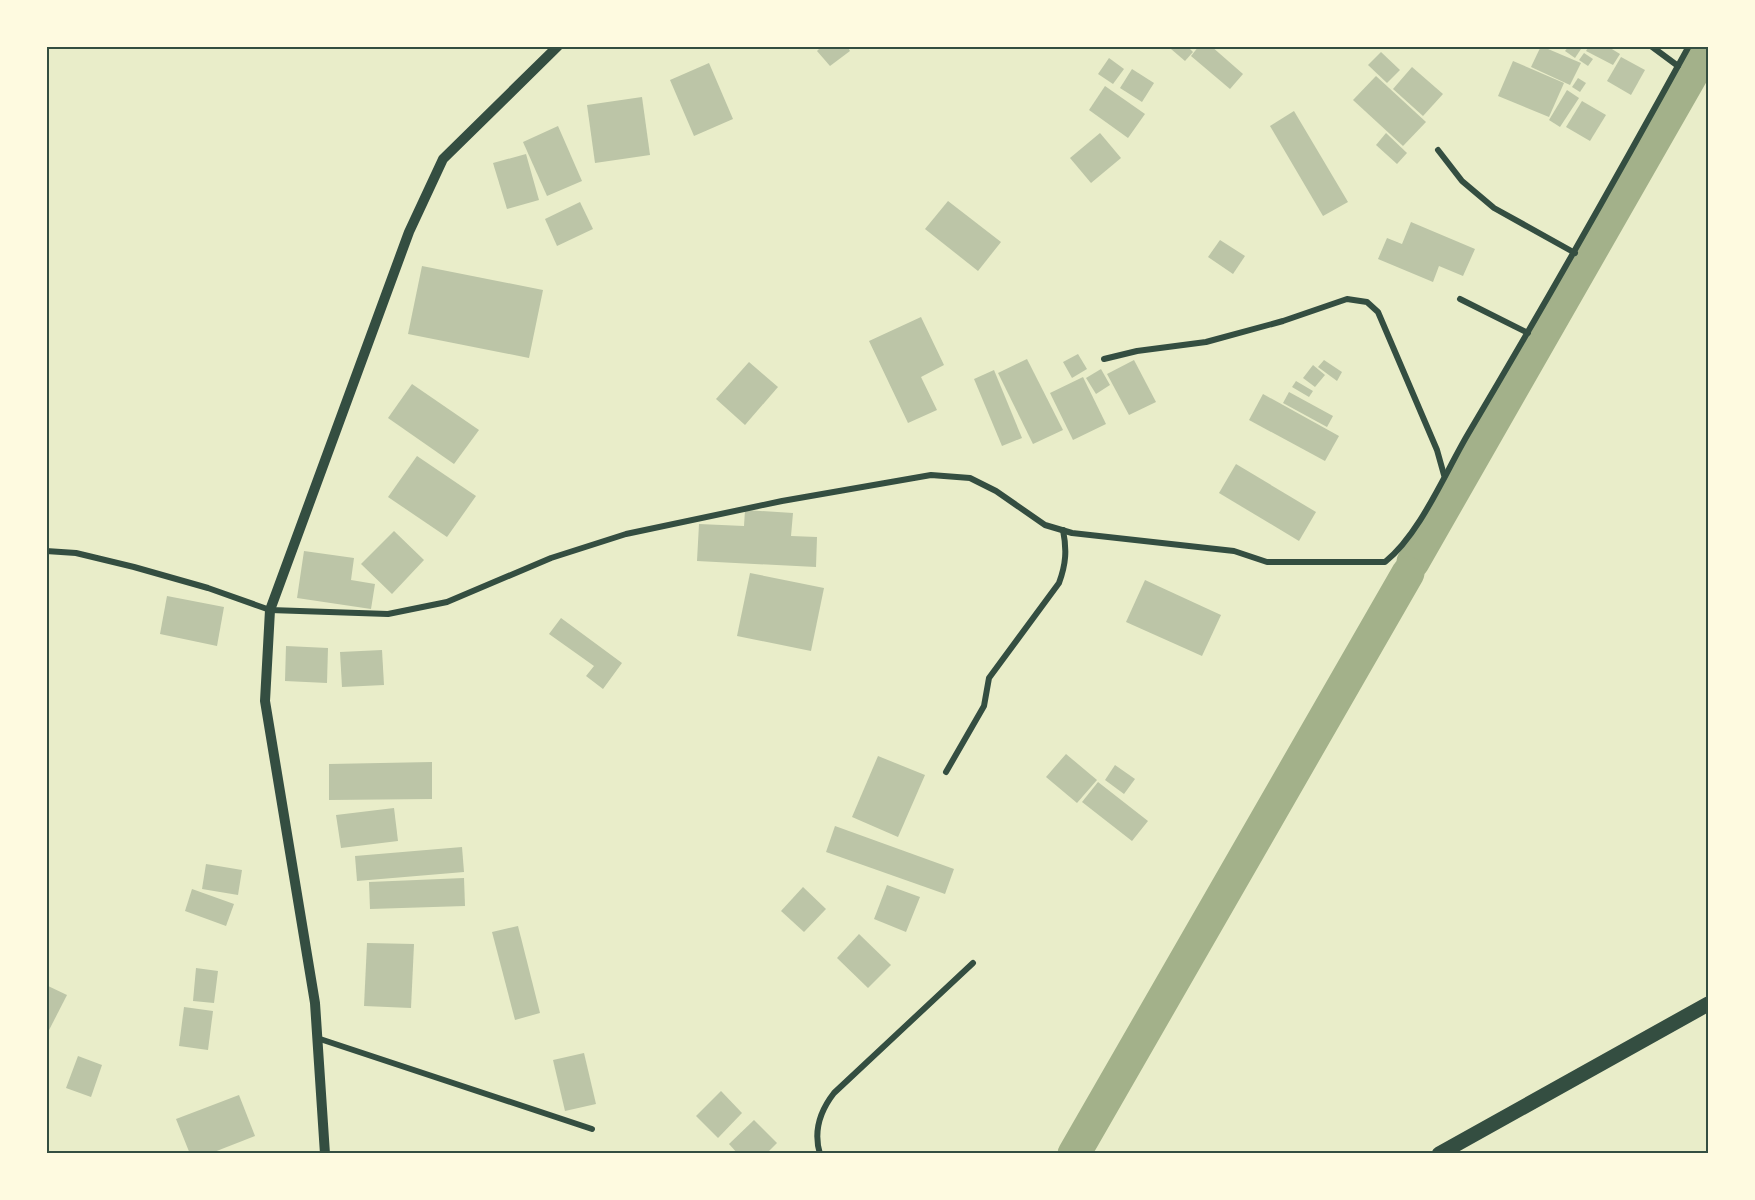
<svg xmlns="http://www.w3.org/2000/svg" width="1755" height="1200" viewBox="0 0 1755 1200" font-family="Quicksand,sans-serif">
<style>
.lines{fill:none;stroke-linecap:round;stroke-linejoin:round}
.canal{stroke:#a3b18a;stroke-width:33}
.building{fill:#bcc5a7}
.minor{stroke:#344e41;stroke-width:6}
.tertiary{stroke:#344e41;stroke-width:10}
.primary{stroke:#344e41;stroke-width:15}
.neatline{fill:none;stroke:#344e41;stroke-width:2}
</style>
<rect width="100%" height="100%" fill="#e9edc9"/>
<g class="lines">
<!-- canal -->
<g class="canal">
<polyline points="1413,562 1708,46"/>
<polyline points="1074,1154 1408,573"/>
</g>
</g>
<!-- building -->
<g class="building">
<polygon points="822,46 847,46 850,51 830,66 817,51"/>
<polygon points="1173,46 1187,46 1193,52 1185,61 1171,49"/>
<polygon points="1199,46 1211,46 1243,74 1230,89 1191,56"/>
<polygon points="1541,46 1581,63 1570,85 1531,67"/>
<polygon points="1569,46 1583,46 1575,58 1565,51"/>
<polygon points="1589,46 1607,46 1620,54 1613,65 1586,51"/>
<polygon points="1381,52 1400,70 1387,83 1368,65"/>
<polygon points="1584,53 1593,59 1588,66 1579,60"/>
<polygon points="1621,57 1645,70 1631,95 1607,81"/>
<polygon points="1109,58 1124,69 1113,84 1098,74"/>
<polygon points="1513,61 1564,83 1549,117 1498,96"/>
<polygon points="709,63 733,119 694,136 670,80"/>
<polygon points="1412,67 1443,94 1423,116 1393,89"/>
<polygon points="1132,69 1154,83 1142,102 1120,88"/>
<polygon points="1376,76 1426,122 1403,146 1353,100"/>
<polygon points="1578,78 1586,83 1580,92 1572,87"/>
<polygon points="1105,86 1145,114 1128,138 1089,110"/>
<polygon points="1567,90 1579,98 1560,127 1549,120"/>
<polygon points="642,97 650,155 595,163 587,105"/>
<polygon points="1582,101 1606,115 1590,141 1566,127"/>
<polygon points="1294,111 1348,202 1323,216 1270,126"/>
<polygon points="558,126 582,181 547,196 523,142"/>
<polygon points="1100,133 1121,158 1091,183 1070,158"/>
<polygon points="1386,133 1407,153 1397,164 1376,145"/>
<polygon points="526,154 539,200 507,209 493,163"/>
<polygon points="948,201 1001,242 978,271 925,229"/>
<polygon points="580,202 593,229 557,246 545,219"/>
<polygon points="1411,222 1475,249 1463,276 1439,266 1433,282 1378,259 1387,238 1402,244"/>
<polygon points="1220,240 1245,256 1233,274 1208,257"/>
<polygon points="422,266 543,290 529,358 408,334"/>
<polygon points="921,317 944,365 921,377 937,410 908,423 869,341"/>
<polygon points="1078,354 1087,369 1072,378 1063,362"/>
<polygon points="1027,359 1063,430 1033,444 998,373"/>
<polygon points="1134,360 1156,402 1129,415 1107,374"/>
<polygon points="1324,360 1342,372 1337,381 1318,367"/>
<polygon points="749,362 778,387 745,425 716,399"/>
<polygon points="1313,365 1325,375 1315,387 1303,378"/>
<polygon points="1101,369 1110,385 1096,394 1086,378"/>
<polygon points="994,370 1022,438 1002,446 974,379"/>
<polygon points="1083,377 1106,424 1073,440 1050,393"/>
<polygon points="1296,381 1313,391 1309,397 1292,387"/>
<polygon points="412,384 479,430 454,464 388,418"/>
<polygon points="1289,392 1333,416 1327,427 1283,403"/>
<polygon points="1263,394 1339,436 1325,461 1249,420"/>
<polygon points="417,456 476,496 447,537 388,497"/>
<polygon points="1236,464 1316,512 1299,541 1219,493"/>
<polygon points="745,510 793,513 791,536 817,537 816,567 697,561 699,524 744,526"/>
<polygon points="394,531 424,560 392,594 361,564"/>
<polygon points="304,551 354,558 351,580 375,584 371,609 297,598"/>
<polygon points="750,573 824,588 811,651 737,636"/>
<polygon points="1145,580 1221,615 1202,656 1126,622"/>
<polygon points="167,596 224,607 217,646 160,634"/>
<polygon points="561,618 622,663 603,689 586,676 594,666 549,634"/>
<polygon points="286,646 328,648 327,683 285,681"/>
<polygon points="382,650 384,685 342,687 340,652"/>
<polygon points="1066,754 1097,780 1077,803 1046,777"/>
<polygon points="878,756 925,775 898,837 852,817"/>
<polygon points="432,762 432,799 329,800 329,764"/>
<polygon points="1115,765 1135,779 1124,794 1105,780"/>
<polygon points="1098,782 1148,821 1132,841 1082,802"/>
<polygon points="394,808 398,841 341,848 336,815"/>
<polygon points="835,826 954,869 945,894 826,852"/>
<polygon points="462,847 464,872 357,881 355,856"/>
<polygon points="206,864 242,870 238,895 202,889"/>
<polygon points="464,878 465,906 370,909 369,882"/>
<polygon points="887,885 920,897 906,932 874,919"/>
<polygon points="803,887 826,909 804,932 781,911"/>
<polygon points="192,889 234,904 226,926 185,911"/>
<polygon points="518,926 540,1013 515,1020 492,932"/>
<polygon points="859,934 891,965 868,988 837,958"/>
<polygon points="367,943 414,944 411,1008 364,1006"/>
<polygon points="196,968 218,971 214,1003 193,1001"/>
<polygon points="46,985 67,995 46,1036"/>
<polygon points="184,1007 213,1011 208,1050 179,1046"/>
<polygon points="584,1053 596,1104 565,1111 553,1060"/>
<polygon points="78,1056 102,1065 91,1097 66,1088"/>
<polygon points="721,1091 742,1113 718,1138 696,1116"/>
<polygon points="239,1095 255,1136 209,1154 190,1154 176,1119"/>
<polygon points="754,1120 777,1143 766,1154 738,1154 729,1144"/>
</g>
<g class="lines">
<!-- minor -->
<g class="minor">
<polyline points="1651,46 1678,66"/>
<polyline points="1438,150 1462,181 1494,208 1575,253"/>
<polyline points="1460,299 1528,333"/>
<polyline points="1104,359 1137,351 1206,342 1283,321 1347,299 1367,302 1378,312 1437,450 1444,475"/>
<path d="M46 551 76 553 134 567 208 588 270 610 388 614 447 602 551 558 626 534 782 501 931 475 970 478 996 491 1045 525 1072 533 1234 551 1267 562H1385C1420 534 1445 473 1468 434 1544 306 1617 177 1689 46"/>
<path d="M946 772 984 706 989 678 1059 583C1066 564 1067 550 1063 530"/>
<polyline points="317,1038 592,1129"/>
<path d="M820 1154C813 1131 820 1111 834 1093L973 963"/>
</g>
<!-- tertiary -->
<polyline class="tertiary" points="325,1154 315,1003 265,701 270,610 409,232 443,159 558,46"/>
<!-- primary -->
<polyline class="primary" points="1439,1154 1708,1004"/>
</g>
<!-- border -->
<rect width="1755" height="1200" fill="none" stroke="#fefae0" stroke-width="96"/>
<rect x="48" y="48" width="1659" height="1104" class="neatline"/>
</svg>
